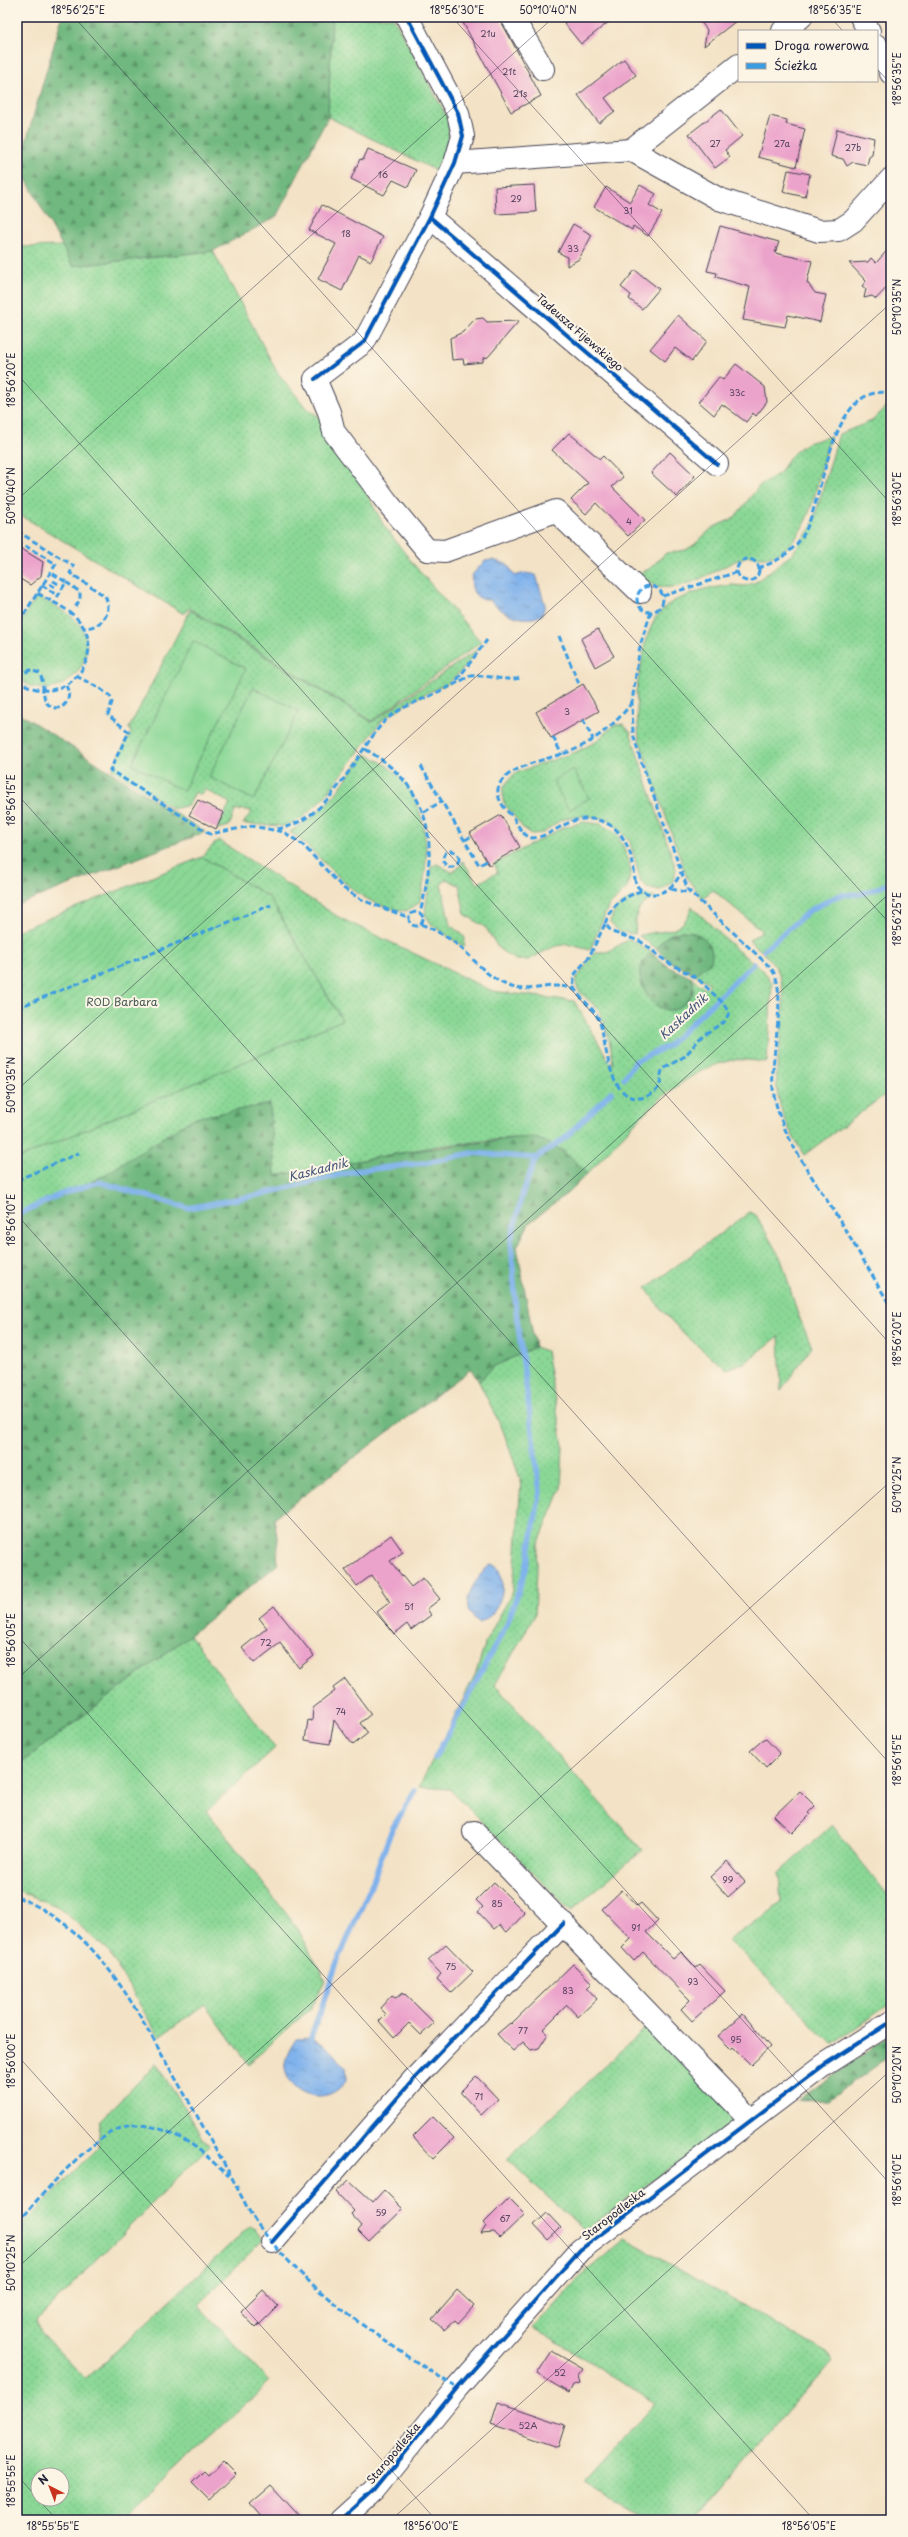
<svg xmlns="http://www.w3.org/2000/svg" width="908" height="2537" viewBox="0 0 908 2537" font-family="'Playpen Sans',sans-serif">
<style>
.grass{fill:url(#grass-dots);stroke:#567d68;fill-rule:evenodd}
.forest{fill:url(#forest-firs);stroke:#496d5d}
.park{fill:#8bd896;stroke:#567d68}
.garden{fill:url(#garden-furrows);stroke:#567d68}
.water{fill:url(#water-ripples);stroke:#516a94}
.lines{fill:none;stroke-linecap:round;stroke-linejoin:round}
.stream{stroke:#80b2ec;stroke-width:5.5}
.building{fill:#eca3cb}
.minor-casing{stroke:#413f50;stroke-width:24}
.minor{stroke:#fff;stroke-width:22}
.quiet{stroke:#3c9ce2;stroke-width:3;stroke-dasharray:6 3;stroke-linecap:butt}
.cycleway-casing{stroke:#fcf5e5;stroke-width:6}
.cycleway{stroke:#0057b8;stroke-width:4}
.ticks{fill:none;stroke:#22223b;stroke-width:1;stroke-opacity:0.45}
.labels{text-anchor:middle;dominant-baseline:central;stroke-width:4;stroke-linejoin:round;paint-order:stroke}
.number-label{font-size:9px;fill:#54425f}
.street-label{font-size:11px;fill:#22223b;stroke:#fcf5e5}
.park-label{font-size:11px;fill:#425956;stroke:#fcf5e5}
.water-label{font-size:12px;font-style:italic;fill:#435479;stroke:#fcf5e5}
.neatline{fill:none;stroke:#22223b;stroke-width:1.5}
.ticks-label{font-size:10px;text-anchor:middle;fill:#22223b}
</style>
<defs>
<pattern id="grass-dots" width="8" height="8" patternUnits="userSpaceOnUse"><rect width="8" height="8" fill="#8bd896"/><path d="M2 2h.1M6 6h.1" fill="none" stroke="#78b982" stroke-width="1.8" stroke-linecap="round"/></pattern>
<pattern id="forest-firs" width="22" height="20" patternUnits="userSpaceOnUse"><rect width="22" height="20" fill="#70b87f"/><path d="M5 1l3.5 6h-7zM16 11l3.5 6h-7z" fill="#5c9569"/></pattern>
<pattern id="garden-furrows" width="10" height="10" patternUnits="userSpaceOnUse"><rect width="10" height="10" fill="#8bd896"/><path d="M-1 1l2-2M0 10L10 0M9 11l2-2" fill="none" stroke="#78b982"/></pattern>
<pattern id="water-ripples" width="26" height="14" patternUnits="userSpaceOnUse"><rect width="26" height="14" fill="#80b2ec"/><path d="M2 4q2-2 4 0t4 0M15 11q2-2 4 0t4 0" fill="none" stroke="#6890c0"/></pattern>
</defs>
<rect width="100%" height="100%" fill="#fcf5e5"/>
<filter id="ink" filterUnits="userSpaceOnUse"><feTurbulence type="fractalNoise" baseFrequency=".025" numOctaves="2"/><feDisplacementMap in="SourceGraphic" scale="8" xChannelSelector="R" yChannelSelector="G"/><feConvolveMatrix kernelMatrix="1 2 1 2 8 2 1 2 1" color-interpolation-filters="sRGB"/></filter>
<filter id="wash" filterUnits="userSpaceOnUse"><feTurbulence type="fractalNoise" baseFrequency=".012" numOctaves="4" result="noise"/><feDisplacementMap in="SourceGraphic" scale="16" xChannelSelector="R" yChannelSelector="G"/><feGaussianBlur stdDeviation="0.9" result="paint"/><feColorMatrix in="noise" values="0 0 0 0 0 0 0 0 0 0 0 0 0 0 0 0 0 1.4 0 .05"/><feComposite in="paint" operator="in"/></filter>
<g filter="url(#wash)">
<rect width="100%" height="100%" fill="#f3e2c5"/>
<!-- grass -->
<g class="grass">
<path d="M329 17H393L447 117C452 141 446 150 435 170L328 117 332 20Z"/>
<polygon points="62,246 73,266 213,251 277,372 307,409 324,420 343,449 384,526 415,566 481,642 372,721 189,608 184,614 17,513 17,247"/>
<path d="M891 402V1090L804 1155C791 1134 779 1113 777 1087 774 1054 794 994 775 966 768 956 758 948 749 940L762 931 713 890 702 898 687 878 639 739 636 692 646 639 655 618 666 606 676 600 704 589 732 585 745 586 756 582 792 554 812 526 839 434 872 421Z"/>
<path d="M831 436C818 469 817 507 797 536 788 549 776 558 760 557 755 557 749 555 745 557 712 569 670 607 637 574L649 569 666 553 686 550 694 545 712 528 734 518 760 485 780 473 789 458 796 451 807 443Z"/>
<path d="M37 596C50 604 68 611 78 623 108 659 53 714 17 676V628Z"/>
<polygon points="190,610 372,722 478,649 462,670 447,684 414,699 383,719 324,798 301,819 284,826 243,824 252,811 241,809 240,811 236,809 229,826 217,829 230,803 204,789 201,795 195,792 189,805 173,809 112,769 131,732 129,728"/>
<polygon points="623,724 630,732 676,869 673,881 660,890 647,887 641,882 630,842 610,820 589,816 568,818 559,821 543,833 531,834 524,829 506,806 503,801 503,787 515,773 576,752 594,743 614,725"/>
<path d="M367 755C426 778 435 849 419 903L406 911C351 906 330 861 290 832L312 817 333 797 363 756Z"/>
<path d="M583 822 601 824 617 834 624 848 631 871 627 888 608 907 590 950 567 944 553 947 528 960H516L499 949 486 928 465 914 459 885 446 879 441 885C443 892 449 921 451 925 455 931 462 932 465 938L464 947 432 925 425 914 431 867 437 864 452 872 461 865 463 861 477 884 498 872 494 864 562 828Z"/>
<path d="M218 840 340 918 492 991 574 1001 612 1066C615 1056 605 1024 600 1013 594 1001 573 992 576 979L595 952H607L630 939 651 952 648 956 643 989 660 1008 685 1004 693 993 692 978 705 989 710 984 695 974 707 965 676 932 666 937 656 948 639 936C664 927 680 939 692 907L738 951 763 970 772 984 767 1062C755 1061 739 1058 728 1061 671 1075 626 1134 587 1174L562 1150 537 1139 511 1138 438 1146 275 1176 270 1104 101 1177 17 1217V1159L342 1020 269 897 202 857Z"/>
<path d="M647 895 655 897C634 909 637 912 635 934L620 932 610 923C613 905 630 897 647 895Z"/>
<path d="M750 1212 756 1215 782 1261 797 1312 812 1347 781 1390 779 1336 746 1362 727 1369C696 1346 667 1321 646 1288Z"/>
<polygon points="535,1347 546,1351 563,1445 561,1489 538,1545 535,1615 495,1685 642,1850 571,1911 449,1789 419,1787 476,1673 486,1641 513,1591 521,1481 502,1428 479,1382 492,1367"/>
<polygon points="190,1635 275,1748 207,1811 298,1929 325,1980 311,2008 248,2064 205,2004 159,2037 108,1951 59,1907 17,1890 17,1766"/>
<polygon points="832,1825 891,1899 891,2003 832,2044 729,1940 781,1903 779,1873"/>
<polygon points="652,2022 740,2117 584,2231 507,2159"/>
<path d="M156 2064 209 2146 37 2320 41 2333 86 2379 250 2226 263 2240 198 2305 270 2382 120 2520H17V2229L98 2148 100 2121ZM38 2475H62V2499H38Z"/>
<polygon points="625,2239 827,2353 832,2361 695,2520 648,2520 584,2482 656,2403 533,2328 577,2279"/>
</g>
<!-- forest -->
<g class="forest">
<polygon points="62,17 329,17 332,20 328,117 276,217 213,251 73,266 19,166"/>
<polygon points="17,712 205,832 17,905"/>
<path d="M682 931C700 931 716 943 711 962L695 974 669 961 656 948 666 937Z"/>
<path d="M651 952 669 967 692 978C696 994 688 1003 674 1010 655 1013 639 989 640 972 641 964 646 958 651 952Z"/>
<path d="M270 1104 275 1176C346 1164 415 1148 487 1142 503 1140 522 1135 538 1139 557 1145 574 1159 587 1174L569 1192 529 1223 517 1247 535 1347 493 1367 479 1382 471 1369 274 1518 278 1544 277 1565 190 1635 17 1766V1217L101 1177 194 1118Z"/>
<polygon points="891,2034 891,2054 828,2100 798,2101"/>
</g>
<!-- park -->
<g class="park">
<polygon points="193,641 246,669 183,791 132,764"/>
<polygon points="253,688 299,711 254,800 209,777"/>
<polygon points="573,769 589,798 569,810 553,781"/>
</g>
<!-- garden -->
<polygon class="garden" points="202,857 269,897 342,1020 17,1159 17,931"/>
<!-- water -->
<g class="water">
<path d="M492 560 507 564 515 576 525 573 536 575 545 605 542 615C525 624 502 614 490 600 474 600 470 589 472 575L485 561Z"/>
<path d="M491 1565 497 1567C509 1586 500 1613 480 1623 476 1620 471 1615 469 1611 462 1599 480 1571 491 1565Z"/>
<path d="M311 2038 327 2047 346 2067 347 2078C331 2109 288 2096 285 2068 284 2058 291 2047 296 2039Z"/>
</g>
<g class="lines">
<!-- stream -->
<g class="stream">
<polyline points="764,950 810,910 840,895 861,894 891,883"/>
<polyline points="624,1078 636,1061 668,1046 753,964"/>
<polyline points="17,1215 61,1194 99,1182 188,1208 258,1195 355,1171 423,1163 472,1153 536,1158 565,1138 611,1092"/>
<polyline points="435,1758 507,1624 526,1569 540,1492 516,1310 511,1240 522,1195 536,1158"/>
<polyline points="311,2038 336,1965 370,1888 392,1829 415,1791"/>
</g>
</g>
<g id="blocks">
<!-- building -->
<g class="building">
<polygon points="460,17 499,17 541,96 511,112"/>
<polygon points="572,17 615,17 581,44 564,23"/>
<polygon points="697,17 741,17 704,46 707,30"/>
<polygon points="624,59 636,75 605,98 615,111 599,123 578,95"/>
<polygon points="721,109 742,136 725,150 730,157 715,168 689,134"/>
<polygon points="770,116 787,120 786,124 805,129 796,167 758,157"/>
<polygon points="837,129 874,138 872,155 869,157 867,165 853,162 847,166 843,159 831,156"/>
<polygon points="368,149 416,170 408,187 393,180 384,195 351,179 360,159 363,160"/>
<polygon points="788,170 810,174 805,197 783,192"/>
<polygon points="534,185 536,212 496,214 495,187"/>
<polygon points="640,185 656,194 649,205 662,213 648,236 633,226 632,230 594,207 606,187 630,202"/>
<polygon points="322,205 383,237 371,261 359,255 342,291 318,279 336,244 309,230"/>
<polygon points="573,224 592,235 579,259 567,266 567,257 558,252"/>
<polygon points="720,226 779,242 775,253 812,261 807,282 815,293 826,295 820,322 788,315 785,327 743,320 750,287 716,277 717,273 707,271"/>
<polygon points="891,246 891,283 876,299 872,296 864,298 866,289 862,286 866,281 849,263 868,262 871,258 876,263"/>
<polygon points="635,270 659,289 642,309 629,299 631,295 621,287"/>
<polygon points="678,315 707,341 692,361 675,348 665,361 650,349"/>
<polygon points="483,318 487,322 519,321 488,357 483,358 483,362 464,364 463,359 452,360 450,338 463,332 475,319"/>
<polygon points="736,364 765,387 767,402 756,416 753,413 746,422 722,404 714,415 699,402 719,377 723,380"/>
<polygon points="569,433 600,459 603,456 623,477 612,487 645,520 628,536 596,503 586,514 571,500 588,483 552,450"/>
<polygon points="670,452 695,476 677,497 651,473"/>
<polygon points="17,546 43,562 41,576 30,585 17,577"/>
<polygon points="598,629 614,656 595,667 581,639"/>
<polygon points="583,684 599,711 551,738 536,712"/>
<polygon points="198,800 224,813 216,829 189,815"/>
<polygon points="501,815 520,847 489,865 470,833"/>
<polygon points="391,1535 403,1552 390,1561 411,1587 423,1578 440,1599 427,1609 431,1615 411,1630 407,1624 394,1634 377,1612 390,1602 372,1575 357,1586 345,1570"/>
<polygon points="274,1606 314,1656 299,1668 280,1643 254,1663 242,1648 267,1628 259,1618"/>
<polygon points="345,1679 371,1714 360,1723 368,1733 353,1745 334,1720 330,1744 305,1740 308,1720 312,1721 313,1708 335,1691 333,1688"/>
<polygon points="765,1738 780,1754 766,1768 750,1751"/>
<polygon points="800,1791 815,1806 808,1813 810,1815 792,1833 774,1816"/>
<polygon points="727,1861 745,1882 728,1897 710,1877"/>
<polygon points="494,1882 525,1913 507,1932 499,1925 494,1929 478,1912 483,1907 476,1900"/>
<polygon points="622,1890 637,1906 641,1903 658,1921 646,1932 673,1959 681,1952 696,1968 700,1965 725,1991 692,2021 681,2009 690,2000 643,1952 634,1961 622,1948 631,1939 602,1909"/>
<polygon points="446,1944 473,1972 451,1993 437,1979 441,1974 428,1960"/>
<polygon points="573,1964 592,1983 587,1988 597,1999 578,2017 567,2005 543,2029 548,2034 539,2048 531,2050 523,2042 513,2051 497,2034 510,2023 511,2024"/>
<polygon points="403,1992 434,2023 421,2035 409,2023 394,2038 379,2021 386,2014 380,2008 392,1995 396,1998"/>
<polygon points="743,2014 770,2047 751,2065 733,2047 731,2049 718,2036"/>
<polygon points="476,2076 498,2099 481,2115 460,2092"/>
<polygon points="433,2117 454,2138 433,2159 413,2137"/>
<polygon points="349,2180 373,2202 384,2190 403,2209 369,2242 358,2231 362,2226 351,2214 354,2211 336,2192"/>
<polygon points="509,2198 525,2214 500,2238 494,2232 481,2233 486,2225 484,2223"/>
<polygon points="547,2213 561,2228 548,2240 534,2225"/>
<polygon points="263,2290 278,2306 256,2328 241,2312"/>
<polygon points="457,2290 474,2306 458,2323 455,2320 444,2330 432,2319"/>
<polygon points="552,2351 583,2369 578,2376 580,2383 573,2385 569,2393 537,2374"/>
<polygon points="498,2402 565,2425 558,2447 491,2424"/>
<polygon points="223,2461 236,2474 209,2500 192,2483 204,2471 208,2475"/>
<polygon points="271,2486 302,2520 264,2520 250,2504"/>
</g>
</g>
</g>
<g filter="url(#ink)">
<use href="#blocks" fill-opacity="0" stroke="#413f50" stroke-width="1"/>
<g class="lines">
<defs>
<g id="minor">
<polyline points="407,17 458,113 463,136 455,163 430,217 364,342 315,379 329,412 334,432 387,502 427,550 445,551 556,511 640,592"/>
<polyline points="512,17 543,69"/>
<polyline points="861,17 869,31"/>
<polyline points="783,31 801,17"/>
<polyline points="877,46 891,73"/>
<polyline points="631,150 739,65"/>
<polyline points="455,163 631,150 719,199 819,231 839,230 853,221 891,179"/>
<polyline points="430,217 717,464"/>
<polyline points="474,1832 750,2119"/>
<polyline points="272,2242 414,2079 564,1923"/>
<polyline points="341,2520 373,2491 457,2388 580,2250 824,2065 891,2022"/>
</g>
</defs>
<!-- minor casing -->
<use href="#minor" class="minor-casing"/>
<!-- minor -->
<use href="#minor" class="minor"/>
<!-- quiet -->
<g class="quiet">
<path d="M17 531 74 566 70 573 105 596C114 613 101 628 84 628"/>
<polyline points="17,541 56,564 17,625"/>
<circle cx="748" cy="570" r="11"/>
<path d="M758 568C777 562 791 553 802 537 825 502 828 381 891 393"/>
<polygon points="53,581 57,583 55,587 51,585"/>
<polyline points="66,582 80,592 80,599 75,608"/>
<polyline points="42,585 58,596 66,582 50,572"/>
<circle cx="650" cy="599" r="13"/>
<polyline points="663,596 737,572"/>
<path d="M651 612 640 646 632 702 633 734 640 758 688 890 770 967C791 990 767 1063 774 1095 782 1136 808 1170 830 1205 851 1239 871 1273 891 1307"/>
<polyline points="559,636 579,684"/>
<path d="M17 675 31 670 39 673C46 682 40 698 49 705 62 715 74 698 66 686"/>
<polyline points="76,676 99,688 110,696 112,702 108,715 129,732 110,770 210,834 252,826 284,832 303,845 343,888 362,900 410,918"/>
<path d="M17 679C60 714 109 659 80 622 70 609 50 601 37 593"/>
<polyline points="457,680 487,640"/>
<path d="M632 702C619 721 597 739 576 749 554 760 466 769 510 814 518 822 519 834 532 838 556 837 568 811 601 821 622 827 631 850 634 870 635 875 634 883 638 887 654 904 676 887 681 872"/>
<polyline points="583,720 593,739"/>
<polyline points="553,737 562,755"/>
<path d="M365 749C432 788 439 842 420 913"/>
<polyline points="421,766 479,865 487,861"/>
<polyline points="424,812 442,801"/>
<path d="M277 829C330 820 351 761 382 724 397 707 421 701 440 691 450 687 460 681 470 676 488 674 503 682 521 678"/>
<polyline points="465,840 472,836"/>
<circle cx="451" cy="859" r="8"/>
<polyline points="671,889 690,893"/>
<circle cx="416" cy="919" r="7"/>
<path d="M421 924C435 930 449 937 461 948 477 962 488 978 509 986 532 995 554 979 575 990"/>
<path d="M605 924 589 957 575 974 573 986C579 999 593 1006 599 1020 607 1041 607 1101 641 1098 647 1097 656 1092 659 1087 662 1081 659 1075 663 1069L685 1056 702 1036 725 1021 729 1013 723 1003 697 978 667 962 640 941 612 932 605 924C611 904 624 897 643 890"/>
<polyline points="17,1008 271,905"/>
<polyline points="17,1180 79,1153"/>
<path d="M17 1897C92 1926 130 1997 167 2064 189 2101 210 2139 231 2176 240 2193 248 2211 259 2226 312 2297 384 2341 457 2388"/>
<path d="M17 2222C42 2196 99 2125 135 2125 153 2125 169 2131 184 2140 200 2148 215 2165 229 2176"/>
</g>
<defs>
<g id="cycleway">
<polyline points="430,217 717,464"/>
<polyline points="315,379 364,342 430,217 455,163 463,136 458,113 407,17"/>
<polyline points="272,2242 414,2079 564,1923"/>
<polyline points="341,2520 373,2491 457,2388 580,2250 824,2065 891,2022"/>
</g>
</defs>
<!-- cycleway casing -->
<use href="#cycleway" class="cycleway-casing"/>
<!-- cycleway -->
<use href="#cycleway" class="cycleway"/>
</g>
</g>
<!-- ticks -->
<path class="ticks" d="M74 17 891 925M452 17 891 504M830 17 843 31M877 69 891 84M17 374 891 1345M17 500 554 17M17 794 891 1765M17 1090 891 303M17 1215 891 2185M17 1635 814 2520M17 1679 891 892M17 2055 436 2520M17 2268 891 1481M17 2475 38 2499M38 2499 57 2520M391 2520 891 2070"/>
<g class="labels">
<!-- number labels -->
<g class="number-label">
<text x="488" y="33">21u</text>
<text x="509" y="71">21t</text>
<text x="520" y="93">21s</text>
<text x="715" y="143">27</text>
<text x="782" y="143">27a</text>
<text x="853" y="147">27b</text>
<text x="383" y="174">16</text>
<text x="516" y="198">29</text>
<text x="628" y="210">31</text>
<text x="346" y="233">18</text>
<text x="573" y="248">33</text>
<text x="737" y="392">33c</text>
<text x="629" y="521">4</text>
<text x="567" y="711">3</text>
<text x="409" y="1606">51</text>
<text x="266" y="1642">72</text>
<text x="341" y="1711">74</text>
<text x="728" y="1879">99</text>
<text x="497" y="1903">85</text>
<text x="636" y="1927">91</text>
<text x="451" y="1966">75</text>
<text x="693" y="1981">93</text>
<text x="568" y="1990">83</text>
<text x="523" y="2030">77</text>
<text x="736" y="2039">95</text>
<text x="479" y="2096">71</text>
<text x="381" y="2212">59</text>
<text x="505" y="2218">67</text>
<text x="560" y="2372">52</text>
<text x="528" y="2425">52A</text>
</g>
<!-- street labels -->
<g class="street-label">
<text transform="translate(580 332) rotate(41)">Tadeusza Fijewskiego</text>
<text transform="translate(613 2214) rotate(-38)">Staropodleska</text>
<text transform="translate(393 2453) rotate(-50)">Staropodleska</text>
</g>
<!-- park labels -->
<g class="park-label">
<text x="122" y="1001">ROD Barbara</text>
</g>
<!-- water labels -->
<g class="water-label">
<text transform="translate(683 1016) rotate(-43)">Kaskadnik</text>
<text transform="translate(318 1169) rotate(-14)">Kaskadnik</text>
</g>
</g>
<!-- margin -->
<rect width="908" height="2537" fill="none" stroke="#fcf5e5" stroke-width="44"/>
<!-- legend -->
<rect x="738" y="30" width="140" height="52" fill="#fcf5e5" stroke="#a5a1a1"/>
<rect x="746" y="43" width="20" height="6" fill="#0057b8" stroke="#a5a1a1"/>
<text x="774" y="50" font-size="12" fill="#22223b">Droga rowerowa</text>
<rect x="746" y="63" width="20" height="6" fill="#3c9ce2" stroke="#a5a1a1"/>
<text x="774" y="70" font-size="12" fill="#22223b">Ścieżka</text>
<!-- north arrow -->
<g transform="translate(50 2487) rotate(318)"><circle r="19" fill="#fcf5e5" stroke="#a5a1a1"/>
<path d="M0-3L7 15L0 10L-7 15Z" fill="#c8321e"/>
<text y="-6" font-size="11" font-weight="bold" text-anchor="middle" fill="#22223b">N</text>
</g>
<rect x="22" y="22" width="864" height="2493" class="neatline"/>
<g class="ticks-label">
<text x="78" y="14">18°56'25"E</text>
<text x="457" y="14">18°56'30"E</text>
<text x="548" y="14">50°10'40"N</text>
<text x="835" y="14">18°56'35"E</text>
<text transform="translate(897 79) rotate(-90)" y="4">18°56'35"E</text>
<text transform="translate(897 307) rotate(-90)" y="4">50°10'35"N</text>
<text transform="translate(11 380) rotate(-90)" y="4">18°56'20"E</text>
<text transform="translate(11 496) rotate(-90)" y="4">50°10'40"N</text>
<text transform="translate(897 499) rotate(-90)" y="4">18°56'30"E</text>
<text transform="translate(11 800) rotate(-90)" y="4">18°56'15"E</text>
<text transform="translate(897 919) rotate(-90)" y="4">18°56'25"E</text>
<text transform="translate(11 1085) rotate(-90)" y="4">50°10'35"N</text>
<text transform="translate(11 1220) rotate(-90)" y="4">18°56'10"E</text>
<text transform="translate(897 1339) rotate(-90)" y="4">18°56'20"E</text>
<text transform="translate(897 1485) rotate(-90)" y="4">50°10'25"N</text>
<text transform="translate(11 1640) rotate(-90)" y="4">18°56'05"E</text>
<text transform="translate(897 1760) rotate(-90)" y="4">18°56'15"E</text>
<text transform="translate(11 2061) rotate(-90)" y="4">18°56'00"E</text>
<text transform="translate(897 2075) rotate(-90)" y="4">50°10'20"N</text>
<text transform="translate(897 2180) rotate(-90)" y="4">18°56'10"E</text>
<text transform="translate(11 2263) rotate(-90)" y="4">50°10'25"N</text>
<text transform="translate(11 2481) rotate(-90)" y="4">18°55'55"E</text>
<text x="53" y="2530">18°55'55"E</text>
<text x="431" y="2530">18°56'00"E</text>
<text x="809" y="2530">18°56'05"E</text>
</g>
</svg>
